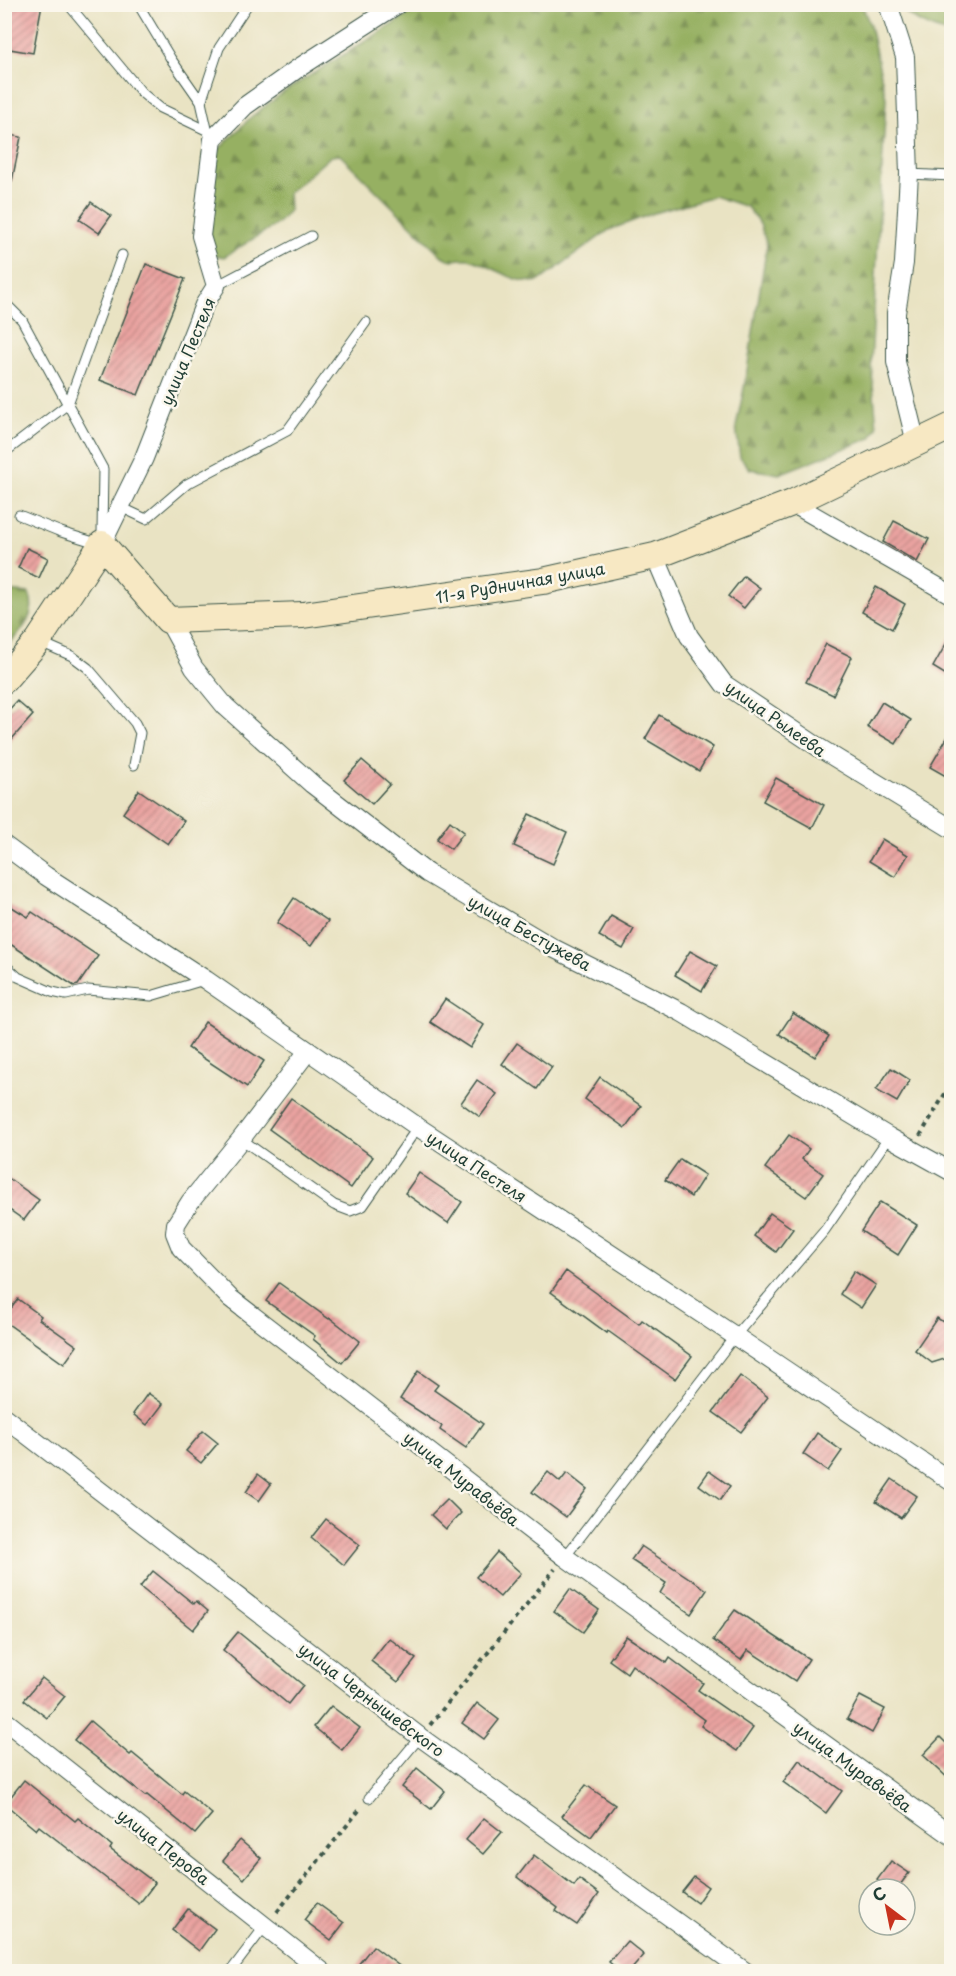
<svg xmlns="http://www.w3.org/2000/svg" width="956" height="1976" viewBox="0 0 956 1976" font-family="'Playpen Sans',sans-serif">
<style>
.forest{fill:url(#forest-firs);stroke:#5a764b;stroke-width:1.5}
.building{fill:url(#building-hatch)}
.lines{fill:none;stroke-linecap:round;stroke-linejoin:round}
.lane-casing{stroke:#3d5649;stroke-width:11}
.street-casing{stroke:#3d5649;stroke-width:20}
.secondary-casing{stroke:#3d5649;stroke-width:28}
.path{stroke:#3d5649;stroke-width:4;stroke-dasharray:4.5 4.5;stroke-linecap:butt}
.lane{stroke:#fff;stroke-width:9}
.street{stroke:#fff;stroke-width:18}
.secondary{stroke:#f7e8c3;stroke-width:26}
.labels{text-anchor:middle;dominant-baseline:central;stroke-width:5;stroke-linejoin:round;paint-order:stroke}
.street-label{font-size:16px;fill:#1f3d34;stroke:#fbf7ec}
</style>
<defs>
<pattern id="forest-firs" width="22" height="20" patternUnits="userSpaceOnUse" patternTransform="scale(1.5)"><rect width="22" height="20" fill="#96b062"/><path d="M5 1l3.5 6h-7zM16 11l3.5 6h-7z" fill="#7a9052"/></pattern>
<pattern id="building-hatch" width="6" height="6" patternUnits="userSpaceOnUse" patternTransform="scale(1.5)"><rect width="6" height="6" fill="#eaa3a0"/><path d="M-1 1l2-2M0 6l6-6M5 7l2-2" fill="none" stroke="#bd8683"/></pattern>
</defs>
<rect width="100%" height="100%" fill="#fbf7ec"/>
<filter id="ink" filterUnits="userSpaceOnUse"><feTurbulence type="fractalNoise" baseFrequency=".0167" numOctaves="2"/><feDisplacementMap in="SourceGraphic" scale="12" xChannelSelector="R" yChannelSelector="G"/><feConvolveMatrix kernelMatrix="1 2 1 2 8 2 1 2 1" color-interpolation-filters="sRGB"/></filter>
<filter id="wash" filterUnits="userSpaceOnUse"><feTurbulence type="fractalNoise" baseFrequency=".008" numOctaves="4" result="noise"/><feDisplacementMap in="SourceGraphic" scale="24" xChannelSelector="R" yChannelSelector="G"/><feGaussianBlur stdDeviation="1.35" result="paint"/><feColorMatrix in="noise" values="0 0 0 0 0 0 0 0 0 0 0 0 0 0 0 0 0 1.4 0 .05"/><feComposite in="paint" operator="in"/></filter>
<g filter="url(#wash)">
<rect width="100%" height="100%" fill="#e9e3c3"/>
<!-- forest -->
<g class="forest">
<path d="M862 4 870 26 886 98 871 363 877 427 871 438 779 474 750 469 740 457 736 427 745 383 767 245 760 224 747 207 714 196 654 213 609 230 539 281C515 286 493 265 469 259 456 257 456 264 442 256L340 155 331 156 288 193 289 211 277 224 224 257 209 254 203 236 217 151 252 116 288 89 424 5Z"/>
<path d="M899 5H951V34C933 29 910 21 899 5Z"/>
<path d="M5 591 29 593C39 616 19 633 5 648Z"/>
</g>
<g id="blocks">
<!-- building -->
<g class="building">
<polygon points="4,4 42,4 33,53 4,48"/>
<polygon points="4,134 21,137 12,181 4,180"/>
<polygon points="91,202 111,216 99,233 79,219"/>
<polygon points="146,264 185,279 138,395 100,380"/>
<polygon points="894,521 929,539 917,562 883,542"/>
<polygon points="27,548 48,558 39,578 18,568"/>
<polygon points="744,576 760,588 744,608 728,596"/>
<polygon points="876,587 905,604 892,629 862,612"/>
<polygon points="951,635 951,678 933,667"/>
<polygon points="826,644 852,657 833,695 806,682"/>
<polygon points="17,701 33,715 4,748 4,715"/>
<polygon points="882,702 911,720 896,744 867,727"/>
<polygon points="659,715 713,747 699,771 645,739"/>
<polygon points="951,731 951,779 930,767"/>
<polygon points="362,760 390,784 372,804 344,780"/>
<polygon points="776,778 824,805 812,828 763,801"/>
<polygon points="139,790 184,821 168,844 123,813"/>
<polygon points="529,814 567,832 553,864 514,846"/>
<polygon points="450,821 464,832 451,849 437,839"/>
<polygon points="882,839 908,855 895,877 869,861"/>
<polygon points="294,898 328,921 311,946 277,923"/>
<polygon points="4,902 28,917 32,912 98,956 78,985 74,986 4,940"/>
<polygon points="611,916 634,929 623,949 599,936"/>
<polygon points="690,951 717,966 702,991 675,975"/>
<polygon points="445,999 484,1025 470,1048 430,1022"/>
<polygon points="793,1013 829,1036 815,1057 779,1034"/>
<polygon points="205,1022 264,1061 247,1087 188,1048"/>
<polygon points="517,1043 552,1067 537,1089 502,1064"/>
<polygon points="891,1068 910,1080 897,1102 876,1090"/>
<polygon points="600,1077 641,1106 625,1128 585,1099"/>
<polygon points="477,1080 497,1094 480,1117 461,1103"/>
<polygon points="291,1098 373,1157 351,1188 269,1129"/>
<polygon points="789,1135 809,1149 802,1159 823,1174 806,1197 765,1168"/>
<polygon points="680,1159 705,1175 691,1197 665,1180"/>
<polygon points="419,1173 462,1202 448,1223 405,1193"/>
<polygon points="4,1175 39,1200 24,1220 4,1206"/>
<polygon points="880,1202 917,1225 898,1255 861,1231"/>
<polygon points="770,1213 793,1229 776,1252 754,1236"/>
<polygon points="566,1271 639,1324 642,1320 692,1356 675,1379 608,1331 607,1333 551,1292"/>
<polygon points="854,1271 876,1285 861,1308 840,1294"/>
<polygon points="279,1283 329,1319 330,1318 360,1341 342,1363 313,1339 315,1336 266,1301"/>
<polygon points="18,1299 41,1316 39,1319 77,1346 64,1364 4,1321 4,1318"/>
<polygon points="937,1318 951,1327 951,1357 932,1363 915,1350"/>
<polygon points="418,1371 438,1385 434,1390 483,1424 466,1448 440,1430 442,1426 400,1399"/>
<polygon points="740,1376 768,1397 741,1432 713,1412"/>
<polygon points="148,1393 163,1404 147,1425 133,1414"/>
<polygon points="203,1431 218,1443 201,1463 186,1451"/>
<polygon points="817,1433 842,1451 828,1471 803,1454"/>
<polygon points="709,1471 730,1486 720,1500 699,1485"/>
<polygon points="548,1472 560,1482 567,1473 587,1489 566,1517 532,1492"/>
<polygon points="258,1474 271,1484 259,1501 246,1492"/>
<polygon points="892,1479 917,1496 901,1518 876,1502"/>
<polygon points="447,1499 461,1513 446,1529 431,1515"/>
<polygon points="326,1519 360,1545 344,1565 311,1538"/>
<polygon points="641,1546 707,1590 691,1614 660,1593 666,1583 631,1560"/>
<polygon points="497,1552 521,1573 500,1597 476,1577"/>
<polygon points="153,1571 194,1604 196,1601 208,1611 193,1630 140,1587"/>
<polygon points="570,1589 599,1610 583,1632 554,1611"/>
<polygon points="735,1610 809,1659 795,1681 748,1650 741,1660 713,1640"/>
<polygon points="238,1632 303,1685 288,1704 223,1650"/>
<polygon points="626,1636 667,1663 670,1658 703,1683 698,1690 753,1728 737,1751 701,1726 705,1720 632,1665 627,1673 609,1660"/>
<polygon points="389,1638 416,1659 398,1682 371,1661"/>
<polygon points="42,1678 65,1696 47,1718 24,1700"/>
<polygon points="860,1696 885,1709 872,1733 847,1719"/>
<polygon points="477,1703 499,1720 484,1739 462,1723"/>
<polygon points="331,1706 360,1728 342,1750 314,1727"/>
<polygon points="90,1721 130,1755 132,1753 182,1794 184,1791 212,1814 195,1834 147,1795 145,1796 74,1740"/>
<polygon points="940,1737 951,1748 951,1781 923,1755"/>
<polygon points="799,1760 842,1791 826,1813 783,1782"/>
<polygon points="417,1768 445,1791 431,1809 402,1787"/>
<polygon points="24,1780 75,1821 78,1818 112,1846 110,1849 155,1883 139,1904 39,1826 36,1830 5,1804"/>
<polygon points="586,1785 615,1805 591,1837 562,1816"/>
<polygon points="484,1818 502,1832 483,1854 466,1840"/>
<polygon points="240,1840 261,1858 244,1879 223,1861"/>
<polygon points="534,1855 574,1886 579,1879 599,1894 577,1925 556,1911 558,1908 517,1877"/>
<polygon points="891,1861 909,1873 897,1889 889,1889 877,1880"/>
<polygon points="694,1877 708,1887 697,1903 682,1892"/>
<polygon points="317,1903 344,1923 331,1940 304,1920"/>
<polygon points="188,1909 215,1929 199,1951 172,1930"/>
<polygon points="627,1941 644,1955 630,1971 620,1971 609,1962"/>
<polygon points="373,1946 406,1971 353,1971"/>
</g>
</g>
</g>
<g filter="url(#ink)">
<use href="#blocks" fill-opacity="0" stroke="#3d5649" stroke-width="1.5"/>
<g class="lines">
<defs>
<g id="lane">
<polyline points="68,4 142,93 160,108 206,130"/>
<polyline points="138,4 171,59 201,102 208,133"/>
<polyline points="201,102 219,48 248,4"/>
<polyline points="909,174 952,176"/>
<polyline points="216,286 311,236"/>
<polyline points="4,302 22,320 103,469 102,533"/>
<polyline points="4,453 68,404 122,255"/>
<polyline points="119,508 127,510 146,519 187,484 287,431 366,322"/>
<polyline points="19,515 61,532 100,544"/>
<polyline points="40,642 72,656 88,668 135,723 140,733 134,765"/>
<polyline points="4,964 18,977 52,992 66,995 88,990 151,996 204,980"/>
<polyline points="241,1139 334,1205 350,1211 363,1206 418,1127"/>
<polyline points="565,1557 735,1336 825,1230 889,1137"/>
<polyline points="369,1798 420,1737"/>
<polyline points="230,1972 265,1926"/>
</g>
<g id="street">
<polyline points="888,4 905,57 909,174 904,263 896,313 896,362 916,443"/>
<polyline points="792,503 952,595"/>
<polyline points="102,544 144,458 204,305 216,286 201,236 213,139 245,106 297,69 398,4"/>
<polyline points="655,556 689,636 724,684 821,749 952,829"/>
<polyline points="168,620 194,668 225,706 312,784 427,873 555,949 681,1012 889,1137 952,1172"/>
<polyline points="4,845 46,876 206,980 418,1127 735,1336 952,1482"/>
<polyline points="308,1051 241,1139 190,1202 176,1224 175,1233 181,1248 230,1298 565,1557 952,1836"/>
<polyline points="4,1417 420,1737 746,1972"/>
<polyline points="4,1720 323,1972"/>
</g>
<polyline id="secondary" points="4,680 38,641 102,544 168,620 303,615 543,581 655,556 792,503 952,426"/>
</defs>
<!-- lane casing -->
<use href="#lane" class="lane-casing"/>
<!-- street casing -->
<use href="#street" class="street-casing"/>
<!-- secondary casing -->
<use href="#secondary" class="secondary-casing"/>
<!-- path -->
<g class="path">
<polyline points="920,1136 952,1082"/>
<polyline points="430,1725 555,1569"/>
<polyline points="277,1912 361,1808"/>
</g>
<!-- lane -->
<use href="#lane" class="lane"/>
<!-- street -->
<use href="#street" class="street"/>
<!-- secondary -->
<use href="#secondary" class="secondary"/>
</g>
</g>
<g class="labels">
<!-- street labels -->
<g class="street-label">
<text transform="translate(187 351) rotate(-67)">улица Пестеля</text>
<text transform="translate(520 582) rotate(-10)">11-я Рудничная улица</text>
<text transform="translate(776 718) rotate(35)">улица Рылеева</text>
<text transform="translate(530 932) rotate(29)">улица Бестужева</text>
<text transform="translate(477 1166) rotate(33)">улица Пестеля</text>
<text transform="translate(462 1478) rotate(38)">улица Муравьёва</text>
<text transform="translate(372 1699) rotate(37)">улица Чернышевского</text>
<text transform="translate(853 1766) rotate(36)">улица Муравьёва</text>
<text transform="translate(164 1846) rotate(38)">улица Перова</text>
</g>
</g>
<!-- margin -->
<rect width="956" height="1976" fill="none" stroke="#fbf7ec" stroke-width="24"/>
<!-- north arrow -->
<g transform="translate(887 1907) rotate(328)"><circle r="28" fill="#fbf7ec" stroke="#a3ada2" stroke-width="1.5"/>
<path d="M0-4.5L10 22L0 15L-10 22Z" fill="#c8321e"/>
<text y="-9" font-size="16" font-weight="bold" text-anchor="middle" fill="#1f3d34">С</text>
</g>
</svg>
